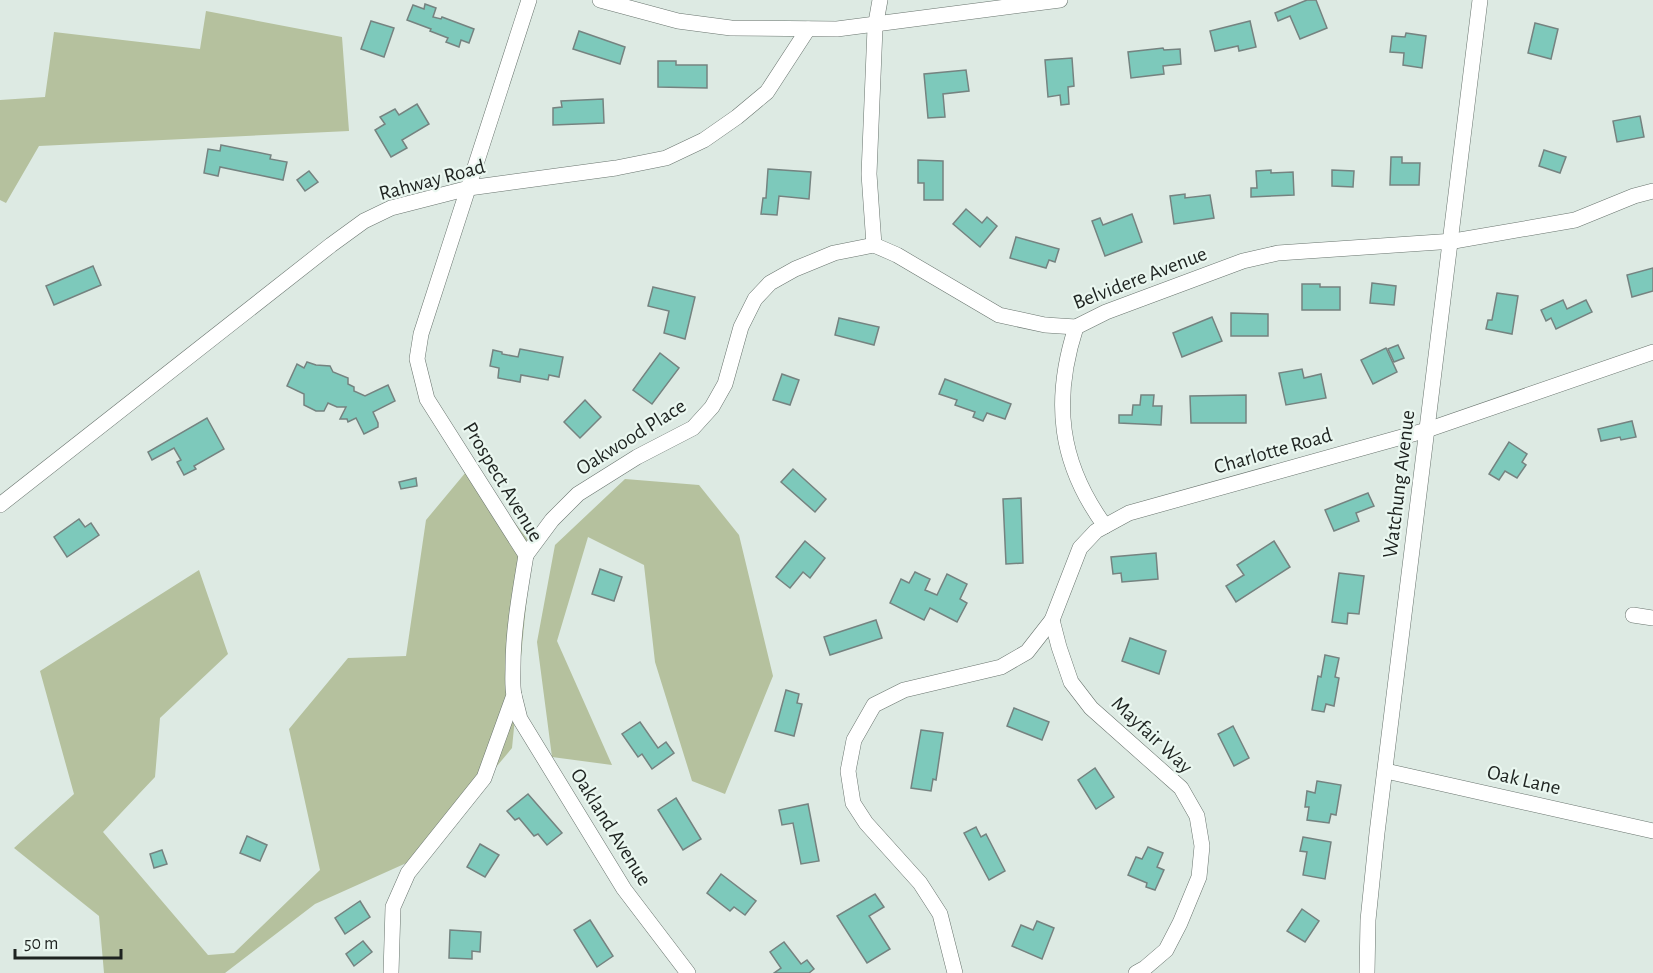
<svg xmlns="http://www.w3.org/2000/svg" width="1653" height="973" viewBox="0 0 1653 973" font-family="'Alegreya Sans',sans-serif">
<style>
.green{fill:#b5c19e}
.building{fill:#7dc9bb;stroke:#758380;stroke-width:1.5}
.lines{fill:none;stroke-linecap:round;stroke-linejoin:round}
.minor-casing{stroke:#69746e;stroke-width:16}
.minor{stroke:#fff;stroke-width:15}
.labels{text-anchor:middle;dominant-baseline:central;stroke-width:4.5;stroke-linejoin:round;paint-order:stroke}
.street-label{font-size:21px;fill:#1e2320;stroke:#eaf7f0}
</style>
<rect width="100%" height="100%" fill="#ddeae3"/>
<!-- green -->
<g class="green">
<polygon points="206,11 342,37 349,131 39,146 6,203 0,200 0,100 45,97 54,32 200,49"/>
<polygon points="471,466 532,545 512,748 422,856 315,904 225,973 104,973 99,916 14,848 74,794 40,671 199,570 228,654 160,718 155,777 103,832 208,955 234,953 320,870 289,729 348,658 406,656 426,520"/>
<polygon points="625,479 699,485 739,535 773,676 725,794 692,781 655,662 644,565 588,537 557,641 612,765 552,757 537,642 555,545"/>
</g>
<!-- building -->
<g class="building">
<polygon points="1307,0 1316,0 1327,28 1300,39 1290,16 1278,21 1275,13"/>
<polygon points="425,4 436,8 433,17 441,19 442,17 474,29 469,43 461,40 459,47 446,42 448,38 430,31 431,29 407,20 413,5 424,9"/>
<polygon points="371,21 394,28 384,57 361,49"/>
<polygon points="1250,21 1256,47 1239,51 1238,46 1215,51 1210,31"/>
<polygon points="1535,23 1558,29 1551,59 1528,53"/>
<polygon points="579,31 625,47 620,64 573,49"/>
<polygon points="1406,33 1426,36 1422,68 1403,65 1404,53 1390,52 1392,36 1405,37"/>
<polygon points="1163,48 1164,50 1180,49 1181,64 1163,66 1164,74 1131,78 1128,52"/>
<polygon points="1072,58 1074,86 1068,87 1069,104 1061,105 1060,95 1048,97 1045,60"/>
<polygon points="658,61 676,61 676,65 707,65 707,88 658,87"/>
<polygon points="966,70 969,91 943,94 945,117 928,118 924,74"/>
<polygon points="603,99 604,123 553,125 553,108 562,107 561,101"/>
<polygon points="417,104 429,124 402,140 407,148 391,157 375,130 385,124 380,117 395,109 399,115"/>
<polygon points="1640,116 1644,137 1617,142 1613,121"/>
<polygon points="221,145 271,155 270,159 287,162 283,180 220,167 218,176 204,173 208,149 220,151"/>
<polygon points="1544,150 1566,157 1560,173 1539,166"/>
<polygon points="1391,157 1402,157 1402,163 1420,163 1419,185 1390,185"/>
<polygon points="918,160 943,161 943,200 924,200 924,183 918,183"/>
<polygon points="768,169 811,172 809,199 779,196 777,215 761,214 763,198 766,198"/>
<polygon points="1271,170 1271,173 1293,172 1294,195 1251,197 1251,188 1257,188 1256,171"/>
<polygon points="1332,170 1354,171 1353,187 1332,186"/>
<polygon points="309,171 318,182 305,191 297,180"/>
<polygon points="1185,194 1185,198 1210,195 1214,218 1174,224 1170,196"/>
<polygon points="966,209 982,223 987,217 997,226 980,247 953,224"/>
<polygon points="1132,214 1142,242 1105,256 1092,221 1100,218 1103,225"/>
<polygon points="1016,237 1059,249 1055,262 1049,260 1046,268 1010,258"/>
<polygon points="93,266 101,285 54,305 46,286"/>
<polygon points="1653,268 1653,291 1632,297 1627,275"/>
<polygon points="1372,283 1396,286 1394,305 1370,303"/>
<polygon points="1302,284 1320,284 1320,287 1340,287 1340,310 1302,310"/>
<polygon points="653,287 695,297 685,339 664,333 669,311 648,306"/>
<polygon points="1497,293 1518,296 1512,334 1486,329 1488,320 1492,320"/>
<polygon points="1563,300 1567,309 1586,300 1592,312 1556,329 1551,318 1546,321 1541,310"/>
<polygon points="1231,313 1268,314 1268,336 1231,336"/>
<polygon points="1212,317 1222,341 1182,357 1173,333"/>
<polygon points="839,318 879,327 874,345 835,335"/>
<polygon points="1398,345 1404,358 1394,362 1388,349"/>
<polygon points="1386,348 1397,372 1373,384 1361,360"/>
<polygon points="520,349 563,357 559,377 549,375 548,380 521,375 520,382 498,378 499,368 490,366 493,350 502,352 502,354 518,357"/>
<polygon points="660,353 679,368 652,404 633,390"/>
<polygon points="307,362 316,365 330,366 333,372 348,378 348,384 354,387 354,391 365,396 388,385 395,401 373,412 378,423 378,427 364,434 356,418 348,422 347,419 340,419 346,407 337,407 328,403 324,411 316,411 304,405 304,394 287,386 297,364 304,368"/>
<polygon points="1302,369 1304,378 1321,374 1326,398 1286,405 1279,373"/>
<polygon points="782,374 799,380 790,405 773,400"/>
<polygon points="945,379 1011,404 1005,419 987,413 983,421 973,417 975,412 955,405 957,400 939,394"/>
<polygon points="1141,395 1154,395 1153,406 1162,406 1161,425 1119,423 1119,415 1132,415 1133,405 1140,405"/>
<polygon points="1246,395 1246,423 1191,423 1190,396"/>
<polygon points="585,400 601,417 580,438 564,422"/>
<polygon points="207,418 224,449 194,466 196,469 184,475 177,462 181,460 174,448 152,460 148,452"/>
<polygon points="1632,421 1636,437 1621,440 1620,437 1601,441 1598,429"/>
<polygon points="1509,442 1527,454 1522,462 1526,465 1517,478 1505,471 1499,480 1489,474"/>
<polygon points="793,469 826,499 815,512 781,482"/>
<polygon points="416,478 417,486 401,489 399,482"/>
<polygon points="1368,493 1374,506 1356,513 1359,521 1334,531 1325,510"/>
<polygon points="1021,498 1023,563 1006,564 1003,499"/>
<polygon points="79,519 85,527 91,523 99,535 67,557 54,537"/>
<polygon points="805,541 825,558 810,578 803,572 790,588 776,577"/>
<polygon points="1274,541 1290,567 1236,602 1226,586 1244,575 1237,565"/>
<polygon points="1156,553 1158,579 1122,582 1121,573 1113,574 1111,557"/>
<polygon points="600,569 622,577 614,601 592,594"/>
<polygon points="915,572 930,579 925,590 937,595 947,574 967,584 960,599 967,603 957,622 930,608 924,620 890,603 901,579 909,583"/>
<polygon points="1339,573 1364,576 1359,614 1348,613 1347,624 1332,622"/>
<polygon points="876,620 882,638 830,655 824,637"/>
<polygon points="1130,638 1166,651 1159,674 1122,661"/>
<polygon points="1325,655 1339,658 1335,677 1339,678 1334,706 1326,704 1324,712 1312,710 1318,676 1321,677"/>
<polygon points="786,690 799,694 797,703 802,704 794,736 775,731"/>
<polygon points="1014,708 1049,722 1042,740 1007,726"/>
<polygon points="640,722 658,748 666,742 674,753 652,769 642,754 638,757 622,734"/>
<polygon points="1233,726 1249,758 1234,766 1218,734"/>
<polygon points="921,730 943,733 936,780 933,779 931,791 911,788"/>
<polygon points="1095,768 1114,797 1096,809 1078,780"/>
<polygon points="1317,781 1341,785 1336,815 1331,814 1329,823 1307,820 1309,807 1305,807 1307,791 1315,793"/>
<polygon points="528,794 562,833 547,845 538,834 534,836 519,818 515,820 507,811"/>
<polygon points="676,798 701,839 683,850 658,810"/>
<polygon points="808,804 819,861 801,864 793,823 782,825 779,810"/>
<polygon points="976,827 981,837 986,834 1005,871 989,880 964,833"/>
<polygon points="247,836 267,845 260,861 240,853"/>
<polygon points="1303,837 1331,842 1325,879 1303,875 1307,852 1300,851"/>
<polygon points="480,844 499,855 485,877 467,867"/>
<polygon points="1148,847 1163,853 1157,867 1164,870 1155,890 1146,887 1147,883 1128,875 1136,857 1142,859"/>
<polygon points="162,850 167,864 154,868 150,854"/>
<polygon points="721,874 756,901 745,915 734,907 730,911 707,893"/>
<polygon points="875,894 884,907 869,916 890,949 867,963 837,916"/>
<polygon points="360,901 370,917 345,934 335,918"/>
<polygon points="1302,909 1319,921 1305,942 1287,931"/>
<polygon points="590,920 613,956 597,967 574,930"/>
<polygon points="1037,921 1054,928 1042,959 1012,946 1021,925 1033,930"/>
<polygon points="450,930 481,932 480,952 472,951 472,959 449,958"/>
<polygon points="363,941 372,952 354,966 346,954"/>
<polygon points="784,942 801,964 807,960 814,969 809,973 774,973 781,968 770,952"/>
</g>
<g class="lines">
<defs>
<g id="minor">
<polyline points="600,0 678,21 731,28 837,29 1060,0"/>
<polyline points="874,245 897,255 999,315 1045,325 1076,327 1106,312 1243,261 1278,253 1454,241 1575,220 1634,196 1653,191"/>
<polyline points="874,245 869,174 875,28 880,0"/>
<path d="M1076 327C1052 401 1059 463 1105 526"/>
<polyline points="0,505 331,245 364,221 391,208 469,188 616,168 666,158 704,140 737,117 767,92 808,29"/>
<polyline points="526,555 552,520 578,494 637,457 693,428 712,407 725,384 741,327 755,299 770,283 795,269 834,253 874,245"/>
<polyline points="1633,615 1653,618"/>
<polyline points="1052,620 1059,647 1071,682 1091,708 1181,788 1197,816 1202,846 1199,877 1180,923 1166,950 1145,968 1136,973"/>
<polyline points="514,695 520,719 624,889 688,973"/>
<polyline points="1386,771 1653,831"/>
<path d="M391 973 393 907 408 873 484 778 514 695C512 685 513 676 513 667 513 629 520 592 526 555L427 399 417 359 421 334 529 0"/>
<polyline points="955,973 940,914 920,883 866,823 853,803 848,771 854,740 874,705 904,690 1001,667 1027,652 1052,620 1080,548 1096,531 1129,513 1427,430 1653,352"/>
<polyline points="1367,973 1368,920 1377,833 1480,0"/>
</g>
</defs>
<!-- minor casing -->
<use href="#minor" class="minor-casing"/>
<!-- minor -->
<use href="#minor" class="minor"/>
</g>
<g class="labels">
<!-- street labels -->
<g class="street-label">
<text transform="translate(432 180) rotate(-15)">Rahway Road</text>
<text transform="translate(1140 278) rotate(-21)">Belvidere Avenue</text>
<text transform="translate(631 437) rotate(-32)">Oakwood Place</text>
<text transform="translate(1273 451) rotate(-16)">Charlotte Road</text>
<text transform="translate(503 482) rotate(59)">Prospect Avenue</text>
<text transform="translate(1399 484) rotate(-83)">Watchung Avenue</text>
<text transform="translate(1152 735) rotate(43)">Mayfair Way</text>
<text transform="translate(1524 780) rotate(13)">Oak Lane</text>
<text transform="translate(611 827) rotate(58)">Oakland Avenue</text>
</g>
</g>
<!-- scale -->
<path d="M15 949v9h106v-9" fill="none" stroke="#1e2320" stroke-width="3"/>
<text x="24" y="949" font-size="18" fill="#1e2320" stroke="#eaf7f0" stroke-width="4.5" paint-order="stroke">50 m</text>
</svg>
